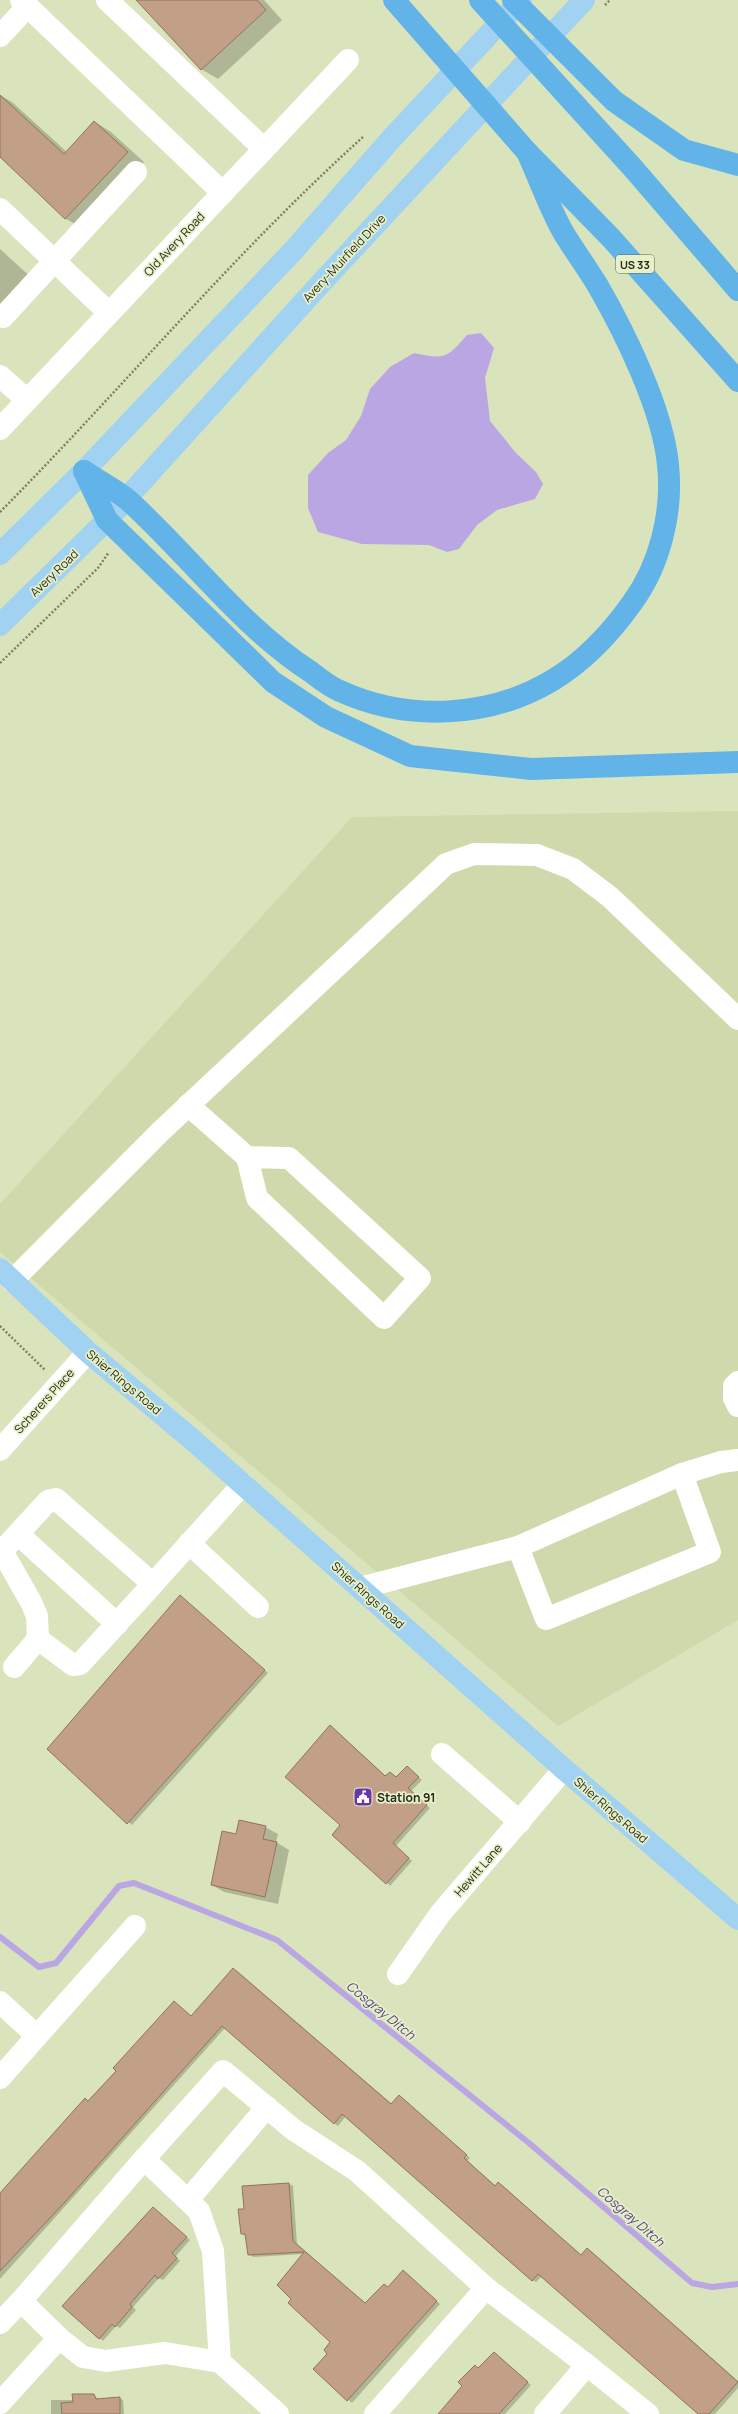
<svg xmlns="http://www.w3.org/2000/svg" width="738" height="2414" viewBox="0 0 738 2414" font-family="Manrope,sans-serif">
<style>
.built{fill:#cfd9ab}
.water{fill:#b9a6e3}
.shadow{fill:#0003}
.lines{fill:none;stroke-linecap:round;stroke-linejoin:round}
.stream{stroke:#b9a6e3;stroke-width:6}
.building{fill:#c2a087;stroke:#93735b}
.path{stroke:#7b8167;stroke-width:2.5;stroke-dasharray:2 2;stroke-linecap:butt}
.minor{stroke:#fff;stroke-width:22}
.major{stroke:#a1d2f1;stroke-width:22}
.highway{stroke:#62b4e8;stroke-width:22}
.labels{text-anchor:middle;dominant-baseline:central;stroke-width:3.5;stroke-linejoin:round;paint-order:stroke}
.shield{fill:#e7f1c9;stroke:#61664f;stroke-width:1}
.shield-label{font-size:11px;font-weight:bold;fill:#272a1b}
.street-label{font-size:12px;fill:#272a1b;stroke:#e7f1c9}
.poi-label{font-size:12px;font-weight:bold;fill:#272a1b;stroke:#e7f1c9;text-anchor:start}
.water-label{font-size:13px;font-style:italic;fill:#5e438d;stroke:#e7f1c9}
</style>
<rect width="100%" height="100%" fill="#dae4bc"/>
<!-- built -->
<polygon class="built" points="738,811 738,1620 558,1726 0,1252 0,1204 352,817"/>
<!-- water -->
<path class="water" d="M481 333 494 348 485 378 490 421 516 453 536 472 543 484 535 499 497 510 477 525 459 549 447 552 429 545 362 544 318 532 308 508V475L328 453 346 440 361 416 370 389 390 367 414 353C445 360 447 358 467 335Z"/>
<!-- shadow -->
<g class="shadow">
<polygon points="137,0 264,0 282,20 218,79 201,69"/>
<polygon points="0,95 12,102 67,152 95,122 111,132 144,162 82,228 66,219 0,156"/>
<polygon points="0,249 34,280 0,311"/>
<polygon points="180,1597 268,1673 132,1825 48,1749"/>
<polygon points="334,1729 386,1776 397,1778 407,1767 422,1780 411,1791 430,1808 396,1846 412,1861 390,1886 341,1825"/>
<polygon points="265,1827 278,1834 276,1842 289,1850 278,1904 224,1892 212,1885 237,1835"/>
<polygon points="237,1971 392,2104 403,2099 470,2158 467,2161 496,2186 498,2183 502,2185 582,2256 587,2249 591,2251 738,2381 738,2388 715,2414 699,2414 542,2276 536,2282 532,2280 346,2116 338,2126 334,2123 225,2028 0,2279 0,2194 85,2099 89,2102 192,2017"/>
<polygon points="289,2184 293,2186 297,2244 366,2304 389,2288 404,2272 440,2304 352,2403 314,2369 328,2354 332,2342 293,2299 304,2254 253,2257 249,2254 246,2236 242,2233 246,2209"/>
<polygon points="153,2208 190,2240 176,2256 180,2261 163,2280 159,2278 133,2307 136,2310 120,2328 116,2326 103,2341 64,2306"/>
<polygon points="494,2353 531,2385 505,2414 439,2414"/>
<polygon points="94,2395 99,2400 119,2398 123,2400 124,2414 51,2414 51,2400 74,2400"/>
</g>
<g class="lines">
<!-- stream -->
<polyline class="stream" points="0,1937 39,1967 56,1963 119,1886 134,1883 277,1940 529,2143 692,2283 712,2287 738,2284"/>
</g>
<!-- building -->
<g class="building">
<polygon points="136,0 257,0 266,10 201,70"/>
<polygon points="0,95 64,154 94,121 128,152 65,219 0,157"/>
<polygon points="180,1595 265,1670 127,1824 47,1749"/>
<polygon points="330,1725 385,1776 390,1772 396,1777 407,1766 419,1777 408,1788 427,1805 393,1843 409,1858 386,1884 332,1835 340,1825 285,1777"/>
<polygon points="239,1820 266,1826 263,1839 277,1842 265,1897 211,1885 222,1831 236,1834"/>
<polygon points="233,1968 391,2104 399,2095 467,2155 464,2158 495,2186 498,2182 581,2255 587,2248 738,2382 709,2414 698,2414 538,2274 532,2281 342,2114 334,2124 222,2026 65,2202 0,2271 0,2193 85,2098 88,2101 116,2071 113,2068 174,2001 191,2016"/>
<polygon points="289,2183 293,2241 365,2303 384,2284 388,2287 403,2270 437,2301 347,2401 313,2369 327,2354 324,2350 330,2342 288,2303 291,2299 277,2285 304,2252 248,2255 245,2234 241,2234 238,2209 244,2209 242,2186"/>
<polygon points="153,2207 187,2237 172,2253 177,2258 158,2279 155,2275 130,2304 132,2307 115,2327 112,2324 99,2339 62,2306"/>
<polygon points="494,2352 528,2382 499,2414 438,2414 462,2386 458,2382 475,2365 478,2368"/>
<polygon points="72,2394 94,2394 96,2399 120,2397 120,2414 62,2414 61,2403 73,2402"/>
</g>
<g class="lines">
<!-- path -->
<g class="path">
<polyline points="605,5 610,0"/>
<path d="M0 512C122 389 233 254 363 137"/>
<polyline points="0,663 98,568 109,552"/>
<polyline points="0,1326 45,1370"/>
</g>
<!-- minor -->
<g class="minor">
<polyline points="21,0 223,193"/>
<polyline points="107,0 264,149"/>
<polyline points="0,36 28,6"/>
<polyline points="0,209 109,313"/>
<polyline points="3,317 136,172"/>
<polyline points="0,376 27,400"/>
<polyline points="0,429 348,60"/>
<polyline points="188,1105 247,1157 257,1198 384,1318 420,1278 289,1158 247,1157"/>
<polyline points="12,1281 160,1132 446,864 474,854 537,855 573,869 610,897 738,1019"/>
<polyline points="738,1382 734,1386 734,1398 738,1406"/>
<polyline points="0,1450 88,1352"/>
<polyline points="18,1534 117,1624"/>
<polyline points="189,1543 258,1607"/>
<polyline points="518,1547 546,1619 710,1552 682,1474"/>
<polyline points="0,1548 2,1551 48,1501 56,1499 153,1584 80,1664 73,1665 38,1639 14,1667"/>
<polyline points="2,1551 31,1602 37,1616 38,1639"/>
<polyline points="153,1584 243,1484"/>
<polyline points="360,1588 518,1547 682,1474 721,1462 738,1460"/>
<polyline points="442,1754 520,1822"/>
<polyline points="398,1974 440,1914 564,1769"/>
<polyline points="0,2002 37,2036 135,1926"/>
<polyline points="0,2078 37,2036"/>
<polyline points="188,2200 267,2107"/>
<polyline points="0,2323 21,2301"/>
<polyline points="59,2338 21,2301 144,2159"/>
<polyline points="220,2362 213,2251 199,2211 144,2159 223,2071 294,2130 357,2171 486,2288"/>
<polyline points="220,2362 278,2414"/>
<polyline points="587,2365 648,2414"/>
<polyline points="0,2403 59,2338 83,2357 106,2361 165,2353 220,2362"/>
<polyline points="375,2414 486,2288 587,2365 545,2414"/>
</g>
<!-- major -->
<g class="major">
<polyline points="0,554 84,471 293,251 392,138 521,0"/>
<polyline points="0,625 107,520 322,282 584,0"/>
<polyline points="0,1269 88,1352 194,1441 564,1769 738,1919"/>
</g>
<!-- highway -->
<g class="highway">
<polyline points="394,0 527,152 611,238 738,381"/>
<polyline points="480,0 632,167 738,290"/>
<polyline points="513,0 614,101 684,150 738,165"/>
<path d="M84 471C98 481 115 489 128 500 190 556 240 626 311 672 320 679 330 687 340 691 408 722 490 718 553 680 586 660 610 634 632 603 660 565 673 512 668 465 663 410 625 333 598 286 587 268 574 250 563 232 549 207 539 178 527 152"/>
<polyline points="84,471 107,520 273,682 326,717 410,756 531,769 738,762"/>
</g>
</g>
<!-- icons -->
<defs>
<symbol id="civic-square" viewBox="-11 -11 22 22"><rect x="-9" y="-9" width="18" height="18" rx="4" fill="#6835ac" stroke="#e7f1c9"/><path d="M-.6-6.5H3V-4.5H.6V-3L4-1V1h2V6H-6V1h2V-1L-.6-3ZM-1.2 2.5V6h2.4V2.5Z" fill="#fff"/></symbol>
</defs>
<g fill-rule="evenodd">
<use href="#civic-square" x="352" y="1786" width="22" height="22"/>
</g>
<g class="labels">
<!-- shield labels -->
<rect class="shield" x="616" y="255" width="38" height="18" rx="3"/>
<g class="shield-label">
<text x="635" y="264">US 33</text>
</g>
<!-- street labels -->
<g class="street-label">
<text transform="translate(174 244) rotate(-47)">Old Avery Road</text>
<text transform="translate(344 258) rotate(-47)">Avery-Muirfield Drive</text>
<text transform="translate(54 573) rotate(-44)">Avery Road</text>
<text transform="translate(124 1382) rotate(40)">Shier Rings Road</text>
<text transform="translate(44 1401) rotate(-48)">Scherers Place</text>
<text transform="translate(368 1595) rotate(42)">Shier Rings Road</text>
<text transform="translate(611 1810) rotate(41)">Shier Rings Road</text>
<text transform="translate(478 1870) rotate(-49)">Hewitt Lane</text>
</g>
<!-- poi labels -->
<g class="poi-label">
<text x="377" y="1797">Station 91</text>
</g>
<!-- water labels -->
<g class="water-label">
<text transform="translate(381 2010) rotate(39)">Cosgray Ditch</text>
<text transform="translate(631 2216) rotate(41)">Cosgray Ditch</text>
</g>
</g>
</svg>
